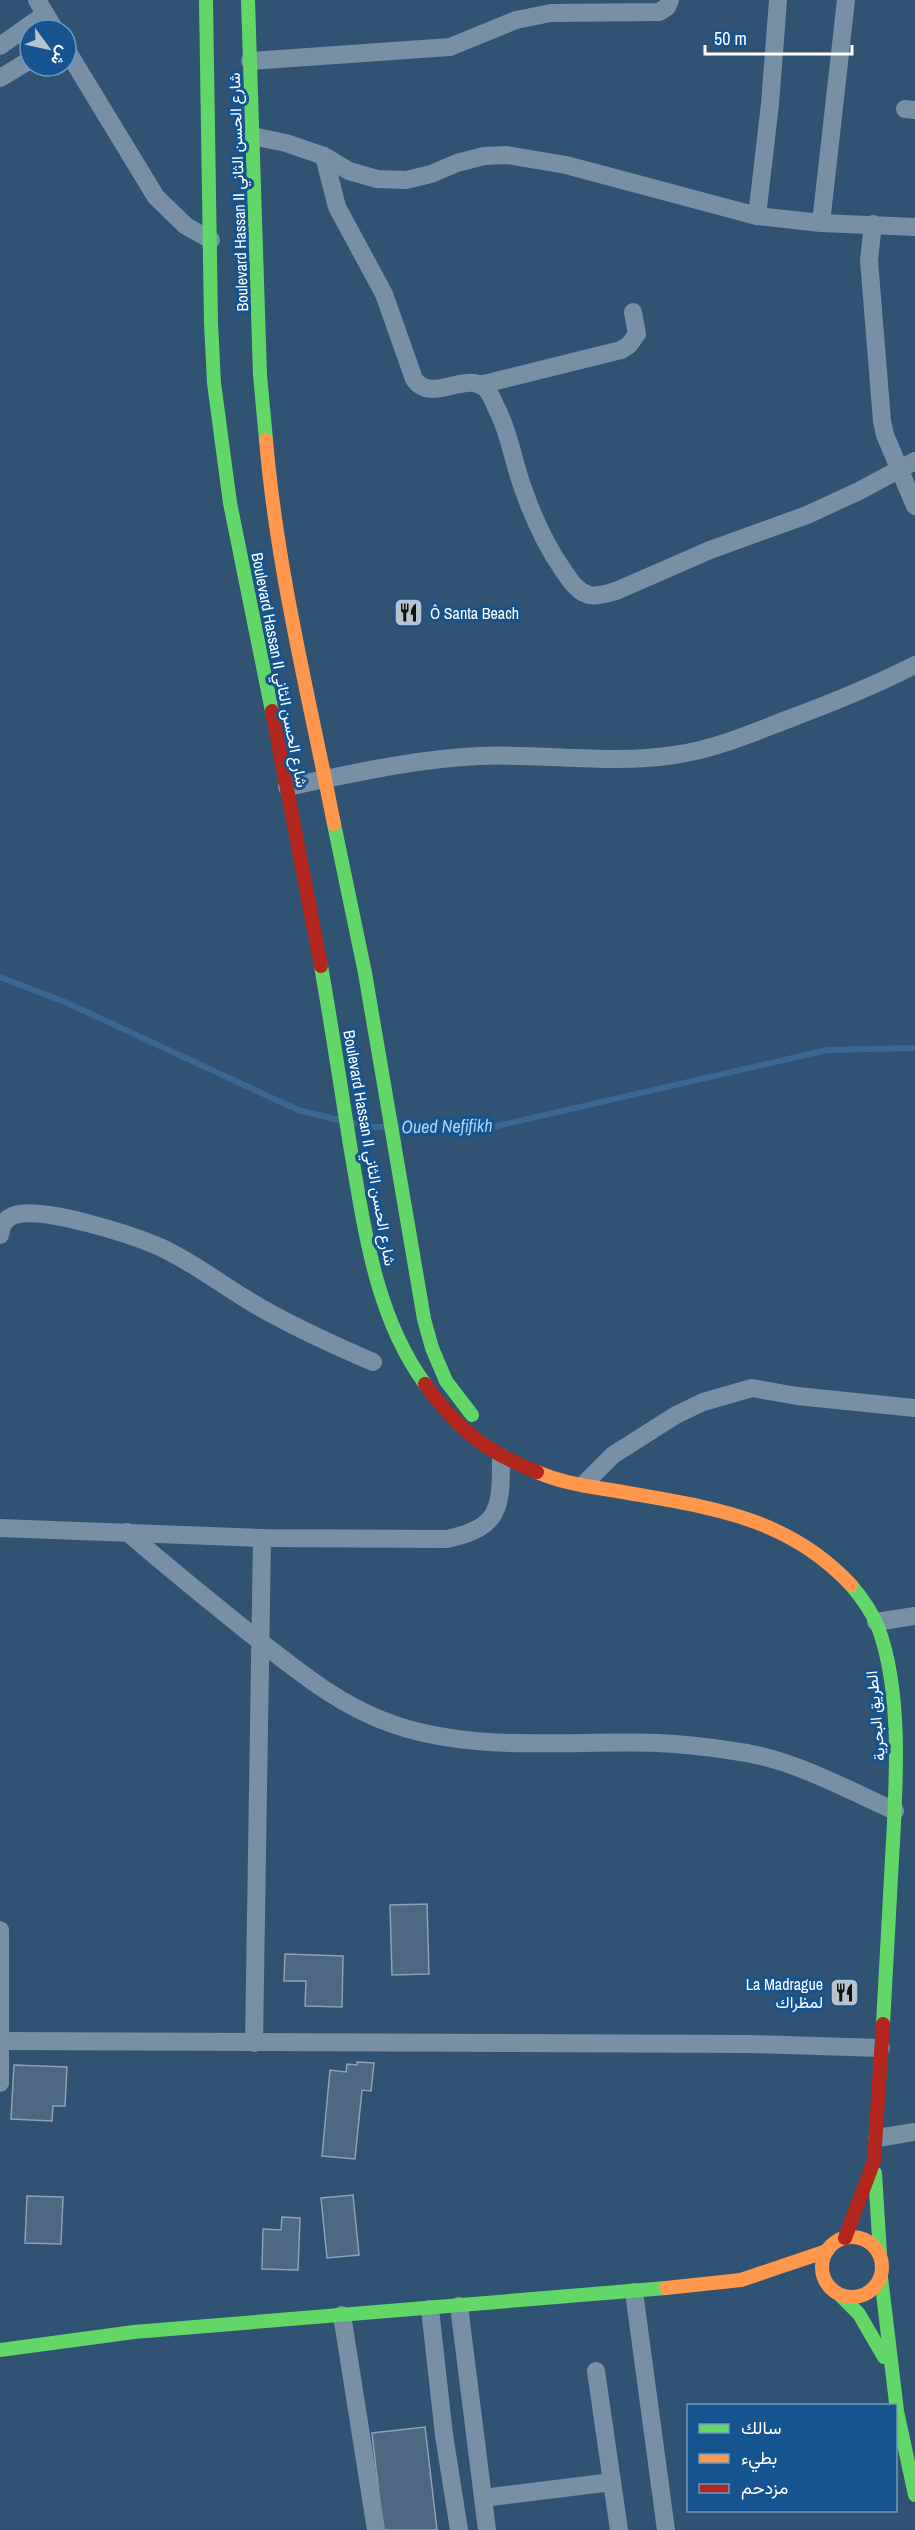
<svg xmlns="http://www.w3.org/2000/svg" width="915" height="2530" viewBox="0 0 915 2530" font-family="'Archivo Narrow',Vazirmatn,sans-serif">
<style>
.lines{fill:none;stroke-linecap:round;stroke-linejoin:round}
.stream{stroke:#3b6891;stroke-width:6}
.building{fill:#4d6982;stroke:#8ca2b4;stroke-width:1.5}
.street{stroke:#7790a6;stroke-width:18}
.fast{stroke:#63d668;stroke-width:14}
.slow{stroke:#ff974d;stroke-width:14}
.jam{stroke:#b3261e;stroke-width:14}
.labels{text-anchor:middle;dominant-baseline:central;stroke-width:6;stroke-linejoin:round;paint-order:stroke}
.street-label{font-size:16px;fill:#fff;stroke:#15548e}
.poi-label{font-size:16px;fill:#fff;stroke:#15548e;text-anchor:start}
.water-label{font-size:18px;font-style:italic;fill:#abd4f7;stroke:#15548e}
</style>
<rect width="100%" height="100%" fill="#305373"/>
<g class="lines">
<!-- stream -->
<g class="stream">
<polyline points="0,977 65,1002 298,1110 339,1120"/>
<polyline points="352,1123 373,1127 386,1127"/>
<polyline points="396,1127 497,1126 827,1050 915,1048"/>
</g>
</g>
<!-- building -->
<g class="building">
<polygon points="427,1904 429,1974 392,1975 390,1905"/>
<polygon points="285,1954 343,1956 342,2007 305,2006 306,1981 284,1981"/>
<polygon points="357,2062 374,2063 371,2091 362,2090 355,2159 322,2156 330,2070 346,2072 347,2064 357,2065"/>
<polygon points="14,2065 67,2067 65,2106 53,2106 52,2121 11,2119"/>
<polygon points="353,2195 359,2255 327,2258 321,2198"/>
<polygon points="27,2196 63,2197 61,2244 25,2243"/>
<polygon points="282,2217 300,2218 298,2270 262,2269 263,2229 281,2230"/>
<polygon points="425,2427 437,2530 383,2530 372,2433"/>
</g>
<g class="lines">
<!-- street -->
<g class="street">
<polyline points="37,0 55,30"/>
<polyline points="0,46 45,14"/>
<polyline points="66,49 156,197 186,226 211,240"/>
<polyline points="250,61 450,47 516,20 551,13 659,12 667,7 670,0"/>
<polyline points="0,78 30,60"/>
<polyline points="905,109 915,110"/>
<polyline points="252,136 286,143 324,156 349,171 377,179 406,180 431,174 457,163 484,156 507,155 566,165 757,216 821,223 915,227"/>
<path d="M324 156 337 207 384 294 414 379C431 405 468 369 486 389 490 393 493 400 495 405 506 426 511 448 517 470 528 506 542 540 563 570 570 580 577 592 589 595 598 597 608 593 616 591L710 550 807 515 859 491 915 461"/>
<polyline points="757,216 770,104 778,0"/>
<polyline points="821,223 846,0"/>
<polyline points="873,224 869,260 882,421 885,435 915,506"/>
<polyline points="480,385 621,350 629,345 637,334 633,312"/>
<path d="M287 787C350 774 414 759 479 756 544 753 609 765 674 755 712 750 750 734 786 720 829 704 874 686 915 665"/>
<path d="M0 1235C1 1226 5 1218 15 1215 44 1206 132 1235 160 1247 199 1265 232 1293 270 1313 303 1331 338 1347 373 1362"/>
<polyline points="584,1484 613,1455 676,1415 703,1402 752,1388 797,1396 915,1408"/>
<path d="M0 1528 262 1538 447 1539C501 1527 501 1508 501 1457"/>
<path d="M127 1532C170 1569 213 1604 257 1639 300 1673 342 1707 395 1725 479 1753 571 1740 657 1743 683 1744 709 1747 734 1751 791 1758 844 1788 895 1811"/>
<polyline points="876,1622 915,1616"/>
<polyline points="0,1930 0,2083"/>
<polyline points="1,2041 750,2044 881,2048"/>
<polyline points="254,2043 262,1538"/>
<polyline points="877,2138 915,2132"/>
<polyline points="634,2292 666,2530"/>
<polyline points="459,2306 487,2530"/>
<polyline points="430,2309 444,2435 459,2530"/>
<polyline points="342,2315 376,2530"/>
<polyline points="596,2371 612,2482"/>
<polyline points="483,2498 612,2482 619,2530"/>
</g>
<!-- fast -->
<g class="fast">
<polyline points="206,0 211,323 214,383 230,503 272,711"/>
<polyline points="248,0 260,375 266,440"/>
<polyline points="334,824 365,973 424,1319 432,1348 446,1381 472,1415"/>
<path d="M321 966C332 1028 341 1090 351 1151 365 1232 376 1317 425 1384"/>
<path d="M851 1585C862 1598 872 1612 878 1627 903 1693 896 1789 892 1859 889 1914 886 1969 883 2024"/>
<polyline points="875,2173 880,2254"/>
<polyline points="881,2277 897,2411 915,2495"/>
<polyline points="840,2295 859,2314 884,2357"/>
<polyline points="0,2350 134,2332 666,2288"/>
</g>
<!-- slow -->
<g class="slow">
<path d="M266 440C277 570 309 697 334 824"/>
<path d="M537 1472C562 1483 590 1487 617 1491 706 1507 786 1515 851 1585"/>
<circle cx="852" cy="2267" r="30"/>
<polyline points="666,2288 741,2280 827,2251"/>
</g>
<!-- jam -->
<g class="jam">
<polyline points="272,711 321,966"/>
<path d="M425 1384C457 1429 486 1452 537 1472"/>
<polyline points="845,2238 874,2161 883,2024"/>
</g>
</g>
<!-- icons -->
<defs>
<symbol id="restaurant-square" viewBox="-11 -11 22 22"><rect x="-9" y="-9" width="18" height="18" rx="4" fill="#b7c3ce" stroke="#15548e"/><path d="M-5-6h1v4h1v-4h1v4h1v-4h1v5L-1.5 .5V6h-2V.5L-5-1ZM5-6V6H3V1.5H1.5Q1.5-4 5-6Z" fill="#111"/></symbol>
</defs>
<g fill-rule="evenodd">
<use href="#restaurant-square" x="392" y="596" width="33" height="33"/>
<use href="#restaurant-square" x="828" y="1976" width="33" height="33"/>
</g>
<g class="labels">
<!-- street labels -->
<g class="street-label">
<text transform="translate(238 192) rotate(-92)">Boulevard Hassan II شارع الحسن الثاني</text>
<text transform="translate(280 670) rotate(79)">Boulevard Hassan II شارع الحسن الثاني</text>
<text transform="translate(370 1148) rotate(80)">Boulevard Hassan II شارع الحسن الثاني</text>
<text transform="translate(875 1716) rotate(-95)">الطريق البحرية</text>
</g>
<!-- poi labels -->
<g class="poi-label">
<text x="430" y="613">Ô Santa Beach</text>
<text x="823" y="1984" text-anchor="end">La Madrague<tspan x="823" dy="18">لمظراك</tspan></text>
</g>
<!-- water labels -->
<g class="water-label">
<text transform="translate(447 1126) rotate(-1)">Oued Nefifikh</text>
</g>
</g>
<!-- legend -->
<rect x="687" y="2404" width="210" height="108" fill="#15548e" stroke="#7398bb" stroke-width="1.5"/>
<rect x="699" y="2424" width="30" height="9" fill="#63d668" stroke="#7398bb" stroke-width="1.5"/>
<text x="741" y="2434" font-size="18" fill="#ffffff">سالك</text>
<rect x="699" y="2454" width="30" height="9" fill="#ff974d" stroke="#7398bb" stroke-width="1.5"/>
<text x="741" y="2464" font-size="18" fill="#ffffff">بطيء</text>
<rect x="699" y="2484" width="30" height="9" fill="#b3261e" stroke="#7398bb" stroke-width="1.5"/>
<text x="741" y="2494" font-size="18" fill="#ffffff">مزدحم</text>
<!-- north arrow -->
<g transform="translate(48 48) rotate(123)"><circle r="28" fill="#15548e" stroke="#7398bb" stroke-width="1.5"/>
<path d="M0-4.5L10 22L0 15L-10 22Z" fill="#b7c3ce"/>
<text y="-9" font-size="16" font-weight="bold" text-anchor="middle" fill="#ffffff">ش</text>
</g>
<!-- scale -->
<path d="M705 45v9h147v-9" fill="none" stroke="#ffffff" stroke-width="3"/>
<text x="714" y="45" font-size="18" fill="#ffffff" stroke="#15548e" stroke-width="4.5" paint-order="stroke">50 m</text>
</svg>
